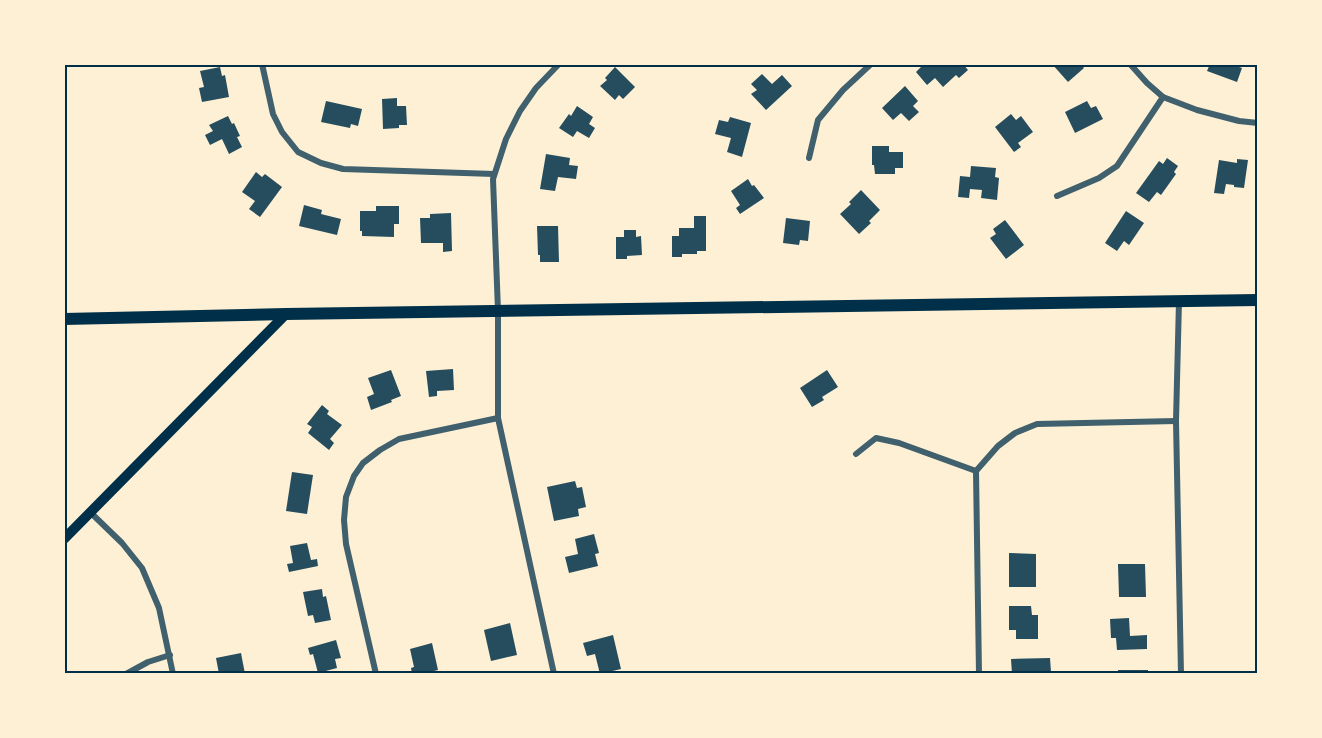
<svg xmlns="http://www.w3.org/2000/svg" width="1322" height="738" viewBox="0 0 1322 738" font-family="Ubuntu,sans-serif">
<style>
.building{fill:#264d5e}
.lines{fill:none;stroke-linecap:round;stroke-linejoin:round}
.minor{stroke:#3f606c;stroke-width:6}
.secondary{stroke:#003049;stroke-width:10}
.primary{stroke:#003049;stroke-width:12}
.neatline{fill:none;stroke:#003049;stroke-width:2}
</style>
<rect width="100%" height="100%" fill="#fdf0d5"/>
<!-- building -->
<g class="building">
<polygon points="924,64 963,64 968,70 959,78 956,75 943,87 935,78 927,85 916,72"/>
<polygon points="1052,64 1081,64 1084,68 1068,82"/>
<polygon points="1210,64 1237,64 1236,66 1242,68 1237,82 1207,71"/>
<polygon points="220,67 222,76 225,75 229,97 202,102 199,88 204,87 200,71"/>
<polygon points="615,67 635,87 623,99 619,95 615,100 600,86 607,80 605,78"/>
<polygon points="762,74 772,84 782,75 792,86 766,110 751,94 757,90 751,84"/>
<polygon points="905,86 918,101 913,106 919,112 909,121 901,113 893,120 882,108"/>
<polygon points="397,98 397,106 406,106 407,125 399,125 399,128 383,129 382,99"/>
<polygon points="326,101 362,109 358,126 351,124 350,128 321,122"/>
<polygon points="1087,101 1091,108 1096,106 1103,119 1075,133 1065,112"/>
<polygon points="577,106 593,117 589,124 595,128 589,138 577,131 573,137 559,128 569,114 571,116"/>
<polygon points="1011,114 1016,120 1021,116 1033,132 1018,143 1021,147 1014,152 995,127"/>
<polygon points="228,116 232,124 234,123 240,136 237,137 242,147 229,154 222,139 210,145 205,135 213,131 209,125"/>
<polygon points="730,117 751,123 742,157 727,152 731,138 715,134 719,120 728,122"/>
<polygon points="872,146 889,146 889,152 903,152 903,168 895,168 895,174 875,174 874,165 872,165"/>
<polygon points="546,154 570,158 569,165 578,166 576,179 558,177 555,191 540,189"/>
<polygon points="1167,158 1178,166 1174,172 1176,174 1161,195 1157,192 1149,202 1136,193 1159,161 1163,164"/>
<polygon points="1237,159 1248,160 1244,188 1234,187 1234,185 1226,184 1224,194 1214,193 1219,160 1237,163"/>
<polygon points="971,166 996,168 995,177 999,178 997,200 981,198 982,190 970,189 969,198 958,197 960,176 970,177"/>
<polygon points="256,172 262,177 265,174 282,187 260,217 249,209 255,201 242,192"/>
<polygon points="748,179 752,186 754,185 764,198 740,214 736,208 740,205 731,191"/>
<polygon points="861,190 880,210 869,221 871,223 859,234 840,214 851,204 849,202"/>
<polygon points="304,205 322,210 321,214 341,219 337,235 299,226"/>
<polygon points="376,206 399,206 399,224 394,224 394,237 362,236 362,231 360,231 360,211 376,211"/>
<polygon points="1126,211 1144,223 1129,245 1124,241 1117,251 1105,243"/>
<polygon points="451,213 452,251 443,252 443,243 421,243 420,218 430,218 430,214"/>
<polygon points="694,216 706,216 706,251 697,251 697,254 682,254 682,257 672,257 672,236 679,236 679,228 694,228"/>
<polygon points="786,218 810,221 808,241 800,240 799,245 783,243"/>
<polygon points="1005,220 1024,245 1006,259 990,238 996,234 993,229"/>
<polygon points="537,226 558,226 559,262 540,262 540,255 538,255"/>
<polygon points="624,230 636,230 636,237 641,236 642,255 627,256 627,259 616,259 616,237 624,237"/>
<polygon points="453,369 454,390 437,391 437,396 429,397 426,371"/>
<polygon points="391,370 401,396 391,400 392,402 371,410 367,397 374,394 368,378"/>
<polygon points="827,370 838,387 822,397 824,400 812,407 800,388"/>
<polygon points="322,405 329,411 327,414 342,425 330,439 334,443 329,450 308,433 312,427 307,424"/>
<polygon points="292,472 313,475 307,514 286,511"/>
<polygon points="575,481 577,488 582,487 586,507 578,509 579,516 554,521 547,487"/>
<polygon points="594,534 599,553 595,554 598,566 569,573 565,557 578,554 575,539"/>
<polygon points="307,543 311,560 317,559 318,566 289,572 287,564 293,563 290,546"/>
<polygon points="1009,553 1036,554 1036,587 1009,587"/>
<polygon points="1118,564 1145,564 1146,597 1119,597"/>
<polygon points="322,589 323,597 326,596 331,620 315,623 313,615 308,616 303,592"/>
<polygon points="1009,606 1031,606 1032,615 1038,615 1038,639 1016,639 1016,630 1009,630"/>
<polygon points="1129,618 1130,636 1147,635 1147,649 1117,650 1116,638 1111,638 1110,619"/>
<polygon points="510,623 517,655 491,661 484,630"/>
<polygon points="613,635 621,669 600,674 595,654 587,656 583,643"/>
<polygon points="336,640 341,658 335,659 337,668 318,673 313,654 310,655 308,648"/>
<polygon points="432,643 438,670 422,674 412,674 411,668 414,667 410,649"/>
<polygon points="241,653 245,674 219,674 216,658"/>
<polygon points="1050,658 1051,672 1012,674 1011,659"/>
<rect x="1118" y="670" width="30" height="4"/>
</g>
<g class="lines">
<!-- minor -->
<g class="minor">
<polyline points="262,64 273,114 282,132 298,152 321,163 343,169 494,174"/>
<polyline points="1130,64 1147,83 1163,97 1197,110 1239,121 1258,123"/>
<polyline points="809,158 818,120 843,90 871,64"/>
<polyline points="1057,196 1099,178 1117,166 1163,97"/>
<polyline points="1179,301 1176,421 1181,674"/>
<polyline points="856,454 876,438 899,443 976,471"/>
<polyline points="90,512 122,543 142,568 159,608 173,674"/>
<polyline points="126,674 148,662 170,655"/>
<polyline points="376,674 346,544 344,520 346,497 354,476 363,463 380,450 399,439 498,418"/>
<polyline points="554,674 498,418 498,311 493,179 506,139 520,111 536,88 559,64"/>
<polyline points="979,674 976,471 998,446 1015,433 1037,424 1176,421"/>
</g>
<!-- secondary -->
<polyline class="secondary" points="64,539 286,314"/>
<!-- primary -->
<polyline class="primary" points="64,319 286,314 1258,300"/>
</g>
<!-- border -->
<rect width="1322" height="738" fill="none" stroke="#fdf0d5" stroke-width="132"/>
<rect x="66" y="66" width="1190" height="606" class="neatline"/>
</svg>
